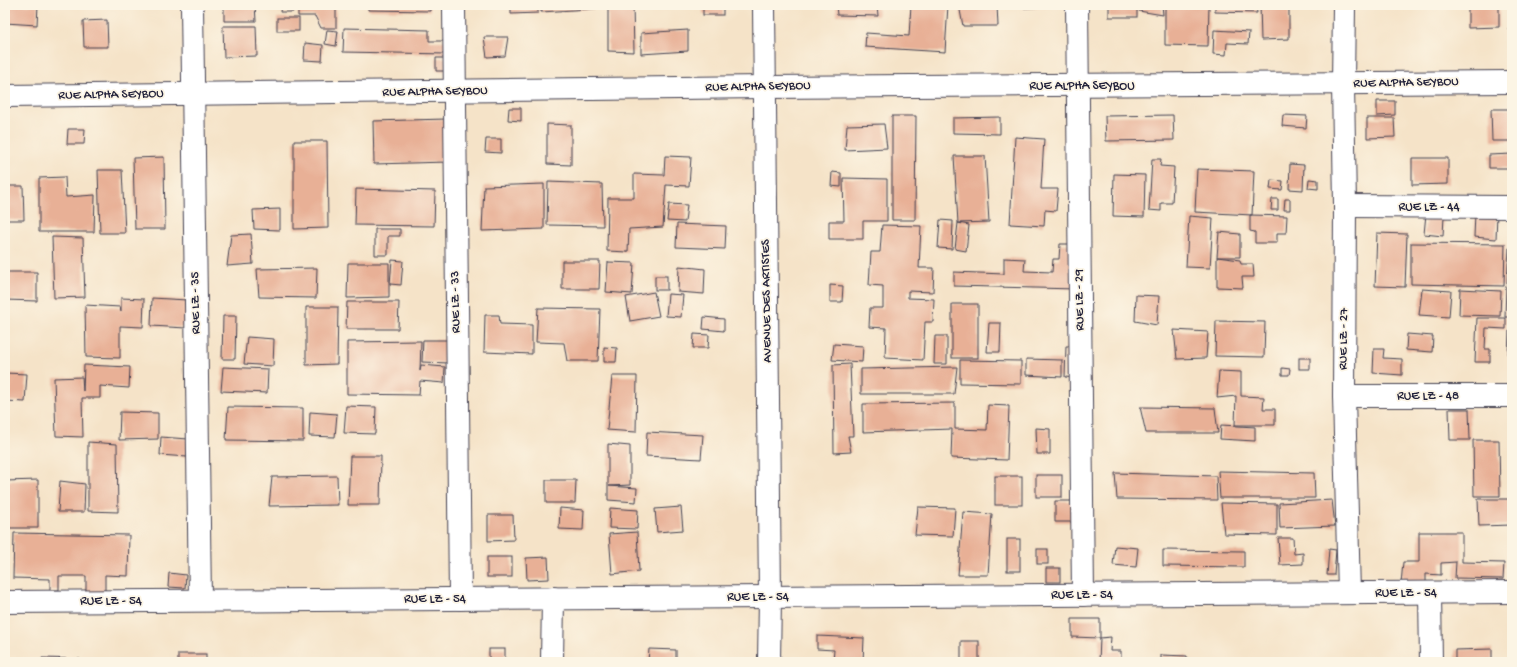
<svg xmlns="http://www.w3.org/2000/svg" width="1517" height="667" viewBox="0 0 1517 667" font-family="'Gochi Hand',sans-serif">
<style>
.building{fill:#e8b096}
.lines{fill:none;stroke-linecap:round;stroke-linejoin:round}
.minor-casing{stroke:#423f50;stroke-width:24}
.tertiary-casing{stroke:#423f50;stroke-width:24}
.minor{stroke:#fff;stroke-width:22}
.tertiary{stroke:#fff;stroke-width:22}
.labels{text-anchor:middle;dominant-baseline:central;stroke-width:3.5;stroke-linejoin:round;paint-order:stroke}
.street-label{font-size:13px;fill:#22223b;stroke:#fcf5e5}
</style>
<rect width="100%" height="100%" fill="#fcf5e5"/>
<filter id="ink" filterUnits="userSpaceOnUse"><feTurbulence type="fractalNoise" baseFrequency=".025" numOctaves="2"/><feDisplacementMap in="SourceGraphic" scale="8" xChannelSelector="R" yChannelSelector="G"/><feConvolveMatrix kernelMatrix="1 2 1 2 8 2 1 2 1" color-interpolation-filters="sRGB"/></filter>
<filter id="wash" filterUnits="userSpaceOnUse"><feTurbulence type="fractalNoise" baseFrequency=".012" numOctaves="4" result="noise"/><feDisplacementMap in="SourceGraphic" scale="16" xChannelSelector="R" yChannelSelector="G"/><feGaussianBlur stdDeviation="0.9" result="paint"/><feColorMatrix in="noise" values="0 0 0 0 0 0 0 0 0 0 0 0 0 0 0 0 0 1.4 0 .05"/><feComposite in="paint" operator="in"/></filter>
<g filter="url(#wash)">
<rect width="100%" height="100%" fill="#f5e3c8"/>
<g id="blocks">
<!-- building -->
<g class="building">
<polygon points="5,5 38,5 37,25 5,23"/>
<polygon points="224,5 255,5 256,21 224,21"/>
<polygon points="281,5 293,5 293,12 280,12"/>
<polygon points="298,5 336,5 336,28 321,28 315,16 298,16"/>
<polygon points="368,5 430,5 430,11 368,10"/>
<polygon points="511,5 538,5 538,13 511,14"/>
<polygon points="541,5 605,5 605,8 541,12"/>
<polygon points="608,5 633,5 634,52 608,51"/>
<rect x="703" y="5" width="20" height="10"/>
<polygon points="836,5 877,5 878,16 837,15"/>
<polygon points="911,5 948,5 945,52 865,47 866,33 909,36"/>
<polygon points="959,5 997,5 998,26 963,26"/>
<polygon points="1024,5 1053,5 1053,7 1024,8"/>
<rect x="1109" y="5" width="28" height="12"/>
<polygon points="1139,5 1162,5 1163,15 1139,11"/>
<polygon points="1165,5 1209,5 1208,46 1165,45"/>
<polygon points="1215,5 1256,5 1257,13 1215,12"/>
<polygon points="1260,5 1289,5 1289,39 1261,40"/>
<polygon points="1468,5 1499,5 1499,27 1468,28"/>
<polygon points="1509,5 1512,5 1512,29 1509,30"/>
<rect x="277" y="18" width="22" height="13"/>
<polygon points="107,20 108,47 84,47 83,21"/>
<polygon points="223,26 256,26 257,56 224,57"/>
<polygon points="344,28 429,30 429,41 447,41 447,54 343,52"/>
<polygon points="327,30 338,31 336,46 325,44"/>
<polygon points="688,30 688,51 641,54 641,33"/>
<polygon points="1214,30 1249,32 1248,44 1227,43 1226,55 1213,54"/>
<polygon points="484,37 508,37 505,56 487,57"/>
<polygon points="305,43 323,45 322,61 304,60"/>
<rect x="5" y="51" width="2" height="12"/>
<polygon points="436,58 446,58 445,71 436,71"/>
<polygon points="1377,101 1395,101 1395,115 1377,116"/>
<polygon points="509,108 521,108 521,121 508,120"/>
<polygon points="1491,109 1512,109 1512,141 1492,141"/>
<polygon points="1173,115 1174,140 1106,141 1105,116"/>
<polygon points="1283,115 1307,116 1306,128 1282,126"/>
<polygon points="892,116 916,116 915,220 892,220"/>
<polygon points="1000,117 1000,134 953,133 953,118"/>
<polygon points="1367,118 1394,118 1395,137 1367,138"/>
<polygon points="446,119 448,162 374,164 373,121"/>
<polygon points="547,124 571,125 571,165 547,164"/>
<polygon points="884,124 887,148 845,150 847,125"/>
<polygon points="68,129 85,129 84,144 67,144"/>
<polygon points="1015,137 1044,139 1041,189 1058,189 1056,211 1045,210 1044,226 1010,224"/>
<polygon points="486,139 501,139 501,153 485,152"/>
<polygon points="294,141 327,141 328,228 294,229"/>
<polygon points="1512,154 1512,168 1489,168 1489,155"/>
<polygon points="665,156 691,157 689,186 666,185 663,227 629,229 628,252 607,251 608,198 634,198 634,174 664,175"/>
<polygon points="954,156 985,156 989,222 958,223"/>
<polygon points="164,157 165,229 135,229 133,158"/>
<polygon points="1412,158 1448,158 1448,184 1412,185"/>
<polygon points="1152,159 1161,159 1160,166 1174,167 1172,203 1161,203 1161,211 1149,210"/>
<polygon points="1290,164 1304,165 1303,190 1289,189"/>
<polygon points="1197,169 1254,171 1252,215 1195,212"/>
<polygon points="98,170 122,170 125,233 100,233"/>
<polygon points="832,172 841,173 841,187 831,186"/>
<polygon points="1114,174 1145,175 1144,217 1113,216"/>
<polygon points="65,177 66,197 95,195 94,232 39,232 39,178"/>
<polygon points="843,178 887,179 887,221 863,221 863,239 829,239 829,221 844,221"/>
<polygon points="1309,179 1318,180 1318,189 1308,188"/>
<polygon points="1271,180 1283,181 1282,190 1270,189"/>
<polygon points="548,182 602,184 603,226 547,225"/>
<polygon points="544,184 544,229 482,231 484,186"/>
<polygon points="5,186 23,186 24,220 5,220"/>
<polygon points="356,189 435,191 434,226 355,225"/>
<polygon points="1272,199 1278,199 1278,210 1271,210"/>
<polygon points="1285,199 1290,199 1290,210 1284,210"/>
<polygon points="669,204 687,205 685,222 667,221"/>
<polygon points="280,209 280,230 254,229 253,210"/>
<polygon points="1475,213 1497,214 1496,239 1474,237"/>
<polygon points="1426,214 1444,216 1443,236 1424,234"/>
<polygon points="1250,215 1287,216 1286,233 1277,233 1277,243 1255,243 1255,232 1250,231"/>
<polygon points="1189,216 1213,218 1210,268 1186,267"/>
<polygon points="940,220 953,221 952,249 938,248"/>
<polygon points="958,223 969,225 966,251 955,249"/>
<polygon points="677,224 726,226 725,249 676,247"/>
<polygon points="882,225 921,226 919,268 934,268 933,292 908,291 908,298 934,299 933,322 925,322 923,360 885,358 886,328 869,327 870,308 883,308 883,286 869,285 871,252 880,252"/>
<polygon points="375,229 400,229 400,236 388,236 388,255 375,255"/>
<polygon points="1219,232 1240,234 1240,257 1217,257 1240,260 1241,264 1253,264 1254,277 1242,277 1243,288 1217,287 1217,257"/>
<polygon points="1377,233 1407,234 1405,287 1375,286"/>
<polygon points="251,234 253,264 227,266 231,235"/>
<polygon points="52,237 83,238 85,297 54,298"/>
<polygon points="1411,243 1505,244 1504,286 1411,284"/>
<polygon points="1060,244 1077,244 1076,289 954,286 954,272 1004,274 1004,258 1025,259 1024,271 1052,272 1053,259 1059,259"/>
<polygon points="1509,248 1512,248 1512,283 1507,283"/>
<polygon points="392,260 403,261 401,285 390,284"/>
<polygon points="562,261 600,261 599,289 562,289"/>
<polygon points="608,262 634,263 632,294 606,292"/>
<polygon points="348,263 389,263 389,297 347,298"/>
<polygon points="679,266 705,269 704,294 678,292"/>
<polygon points="317,268 316,298 259,297 257,269"/>
<polygon points="5,272 37,272 37,301 5,300"/>
<rect x="655" y="276" width="12" height="14"/>
<polygon points="830,285 843,286 842,302 830,302"/>
<polygon points="1506,286 1512,286 1512,317 1505,317"/>
<polygon points="1422,289 1451,291 1449,317 1419,315"/>
<polygon points="1460,289 1501,291 1500,316 1459,315"/>
<polygon points="654,292 659,316 630,321 626,297"/>
<polygon points="668,294 683,295 681,317 666,316"/>
<polygon points="1136,295 1159,296 1157,325 1135,321"/>
<polygon points="121,298 144,299 143,327 120,326 120,358 86,357 85,305 120,307 121,312"/>
<polygon points="152,298 187,300 186,328 151,326"/>
<polygon points="347,302 399,302 398,329 346,329"/>
<rect x="952" y="304" width="26" height="54"/>
<polygon points="306,307 338,307 337,364 306,365"/>
<polygon points="538,308 600,309 598,361 567,361 564,343 536,342"/>
<polygon points="485,315 499,315 500,324 532,325 532,354 484,352"/>
<polygon points="223,316 236,316 235,359 222,359"/>
<polygon points="704,317 724,319 724,331 703,329"/>
<polygon points="1477,318 1506,318 1506,329 1486,328 1485,349 1490,349 1490,362 1475,362"/>
<polygon points="1216,321 1265,322 1264,357 1215,356"/>
<polygon points="989,323 1001,323 1000,352 987,352"/>
<polygon points="1174,330 1208,332 1206,358 1177,359"/>
<polygon points="1509,331 1512,332 1512,356 1508,356"/>
<polygon points="694,334 709,335 708,348 693,348"/>
<polygon points="1407,334 1433,336 1432,352 1406,350"/>
<polygon points="935,336 947,336 947,364 934,364"/>
<polygon points="247,337 274,339 273,366 244,364"/>
<polygon points="423,340 449,340 449,363 422,362"/>
<polygon points="421,341 420,371 421,365 445,367 444,383 420,381 419,395 347,394 347,342"/>
<polygon points="834,344 863,346 862,362 832,360"/>
<polygon points="1066,346 1077,346 1076,378 1065,377"/>
<polygon points="604,347 617,348 616,362 604,362"/>
<polygon points="1374,349 1384,349 1383,358 1402,359 1402,375 1373,373"/>
<rect x="1299" y="358" width="11" height="11"/>
<polygon points="1026,359 1062,360 1062,377 1026,375"/>
<polygon points="960,360 1021,361 1021,384 960,383"/>
<polygon points="850,364 853,436 848,436 851,452 834,453 833,365"/>
<polygon points="84,365 130,367 129,388 100,386 100,398 82,398 83,437 56,436 54,378 82,377 83,391"/>
<polygon points="223,367 268,369 267,393 221,391"/>
<polygon points="957,367 954,394 861,394 861,369"/>
<polygon points="1282,368 1290,369 1289,375 1282,375"/>
<polygon points="1219,371 1241,372 1241,396 1264,397 1263,409 1275,409 1275,425 1235,425 1236,396 1217,398"/>
<polygon points="5,373 27,374 25,402 5,401"/>
<polygon points="612,376 637,376 636,432 607,430"/>
<polygon points="955,403 955,429 987,430 988,405 1009,406 1007,460 951,458 952,429 863,432 863,404"/>
<polygon points="346,406 376,407 375,434 344,433"/>
<polygon points="228,407 303,408 303,441 226,440"/>
<polygon points="1140,407 1215,408 1218,433 1146,433"/>
<polygon points="1449,409 1469,409 1470,440 1450,440"/>
<polygon points="120,412 158,413 158,439 119,440"/>
<polygon points="310,412 337,414 335,437 309,436"/>
<polygon points="1221,425 1255,427 1255,441 1220,439"/>
<polygon points="1036,428 1050,429 1050,454 1037,454"/>
<polygon points="647,432 703,435 701,459 646,456"/>
<polygon points="161,437 188,439 187,457 160,455"/>
<polygon points="1473,440 1499,440 1500,496 1474,496"/>
<polygon points="88,442 117,444 118,512 88,511"/>
<polygon points="608,444 630,446 630,485 609,486 637,488 636,502 608,500"/>
<polygon points="350,456 381,456 380,505 348,505"/>
<polygon points="1218,471 1314,473 1315,498 1220,498"/>
<polygon points="1115,473 1216,476 1217,500 1117,499"/>
<rect x="1036" y="475" width="26" height="22"/>
<polygon points="337,476 338,505 269,506 272,477"/>
<rect x="995" y="476" width="27" height="29"/>
<polygon points="38,480 38,528 5,528 5,481"/>
<polygon points="546,480 576,480 575,503 546,503"/>
<polygon points="60,481 85,484 84,512 58,512"/>
<polygon points="1478,499 1512,499 1512,525 1479,526"/>
<polygon points="1332,500 1335,526 1280,528 1279,503"/>
<polygon points="1055,501 1077,501 1078,522 1055,522"/>
<polygon points="1221,503 1277,504 1277,535 1224,534"/>
<polygon points="681,507 683,530 657,532 655,509"/>
<polygon points="918,507 955,508 953,536 915,535"/>
<polygon points="560,508 584,510 583,530 559,529"/>
<polygon points="610,508 638,510 637,529 609,528"/>
<polygon points="963,512 992,514 988,575 958,575"/>
<polygon points="488,515 513,515 514,540 488,541"/>
<polygon points="637,532 639,571 612,574 609,534"/>
<polygon points="1419,532 1462,532 1462,562 1504,563 1503,579 1455,578 1456,562 1441,563 1441,575 1426,574 1426,585 1401,584 1403,562 1419,562"/>
<polygon points="14,533 129,535 128,576 105,575 105,595 86,594 86,576 59,576 59,590 50,590 50,579 13,578"/>
<polygon points="1278,538 1293,538 1294,554 1303,553 1303,564 1280,565"/>
<rect x="1007" y="539" width="13" height="32"/>
<polygon points="5,543 7,543 6,559 5,559"/>
<polygon points="1115,546 1138,548 1136,567 1113,565"/>
<rect x="1037" y="549" width="11" height="15"/>
<polygon points="1329,549 1336,550 1334,575 1327,575"/>
<polygon points="1163,550 1244,551 1244,567 1163,566"/>
<rect x="487" y="557" width="25" height="20"/>
<polygon points="548,557 549,579 527,580 526,558"/>
<rect x="1046" y="568" width="14" height="14"/>
<polygon points="169,573 186,575 185,588 168,587"/>
<polygon points="1072,619 1100,619 1100,638 1072,637"/>
<polygon points="817,636 864,638 863,662 833,662 834,650 817,649"/>
<polygon points="1111,637 1110,651 1121,651 1121,662 1099,662 1100,638"/>
<rect x="961" y="641" width="18" height="21"/>
<rect x="489" y="649" width="16" height="13"/>
<polygon points="649,649 676,650 676,662 648,662"/>
<polygon points="1492,649 1492,662 1455,662 1455,650"/>
<rect x="178" y="654" width="28" height="8"/>
<polygon points="1161,655 1187,656 1187,662 1161,662"/>
<polygon points="42,658 80,659 80,662 42,662"/>
</g>
</g>
</g>
<g filter="url(#ink)">
<use href="#blocks" fill-opacity="0" stroke="#423f50" stroke-width="1"/>
<g class="lines">
<defs>
<g id="minor">
<polyline points="192,5 200,600"/>
<polyline points="454,5 460,599"/>
<polyline points="1077,5 1083,595"/>
<polyline points="1344,5 1343,84 1345,206 1344,396 1349,593"/>
<polyline points="5,96 765,87 1512,82"/>
<polyline points="1345,206 1512,207"/>
<polyline points="1344,396 1512,396"/>
<polyline points="1430,593 1431,662"/>
<polyline points="5,602 1512,592"/>
<polyline points="552,662 553,598"/>
</g>
<polyline id="tertiary" points="764,5 770,597 769,662"/>
</defs>
<!-- minor casing -->
<use href="#minor" class="minor-casing"/>
<!-- tertiary casing -->
<use href="#tertiary" class="tertiary-casing"/>
<!-- minor -->
<use href="#minor" class="minor"/>
<!-- tertiary -->
<use href="#tertiary" class="tertiary"/>
</g>
</g>
<g class="labels">
<!-- street labels -->
<g class="street-label">
<text transform="translate(1406 83) rotate(-1)">RUE ALPHA SEYBOU</text>
<text x="1082" y="86">RUE ALPHA SEYBOU</text>
<text transform="translate(758 87) rotate(-1)">RUE ALPHA SEYBOU</text>
<text transform="translate(435 92) rotate(-1)">RUE ALPHA SEYBOU</text>
<text transform="translate(111 95) rotate(-1)">RUE ALPHA SEYBOU</text>
<text x="1429" y="207">RUE LZ - 44</text>
<text transform="translate(1080 300) rotate(-91)">RUE LZ - 29</text>
<text transform="translate(767 301) rotate(-91)">AVENUE DES ARTISTES</text>
<text transform="translate(456 302) rotate(-91)">RUE LZ - 33</text>
<text transform="translate(196 303) rotate(-91)">RUE LZ - 35</text>
<text transform="translate(1344 339) rotate(-89)">RUE LZ - 27</text>
<text x="1428" y="396">RUE LZ - 48</text>
<text x="1406" y="593">RUE LZ - 54</text>
<text x="1082" y="595">RUE LZ - 54</text>
<text x="758" y="597">RUE LZ - 54</text>
<text x="435" y="599">RUE LZ - 54</text>
<text x="111" y="601">RUE LZ - 54</text>
</g>
</g>
<!-- margin -->
<rect width="1517" height="667" fill="none" stroke="#fcf5e5" stroke-width="20"/>
</svg>
